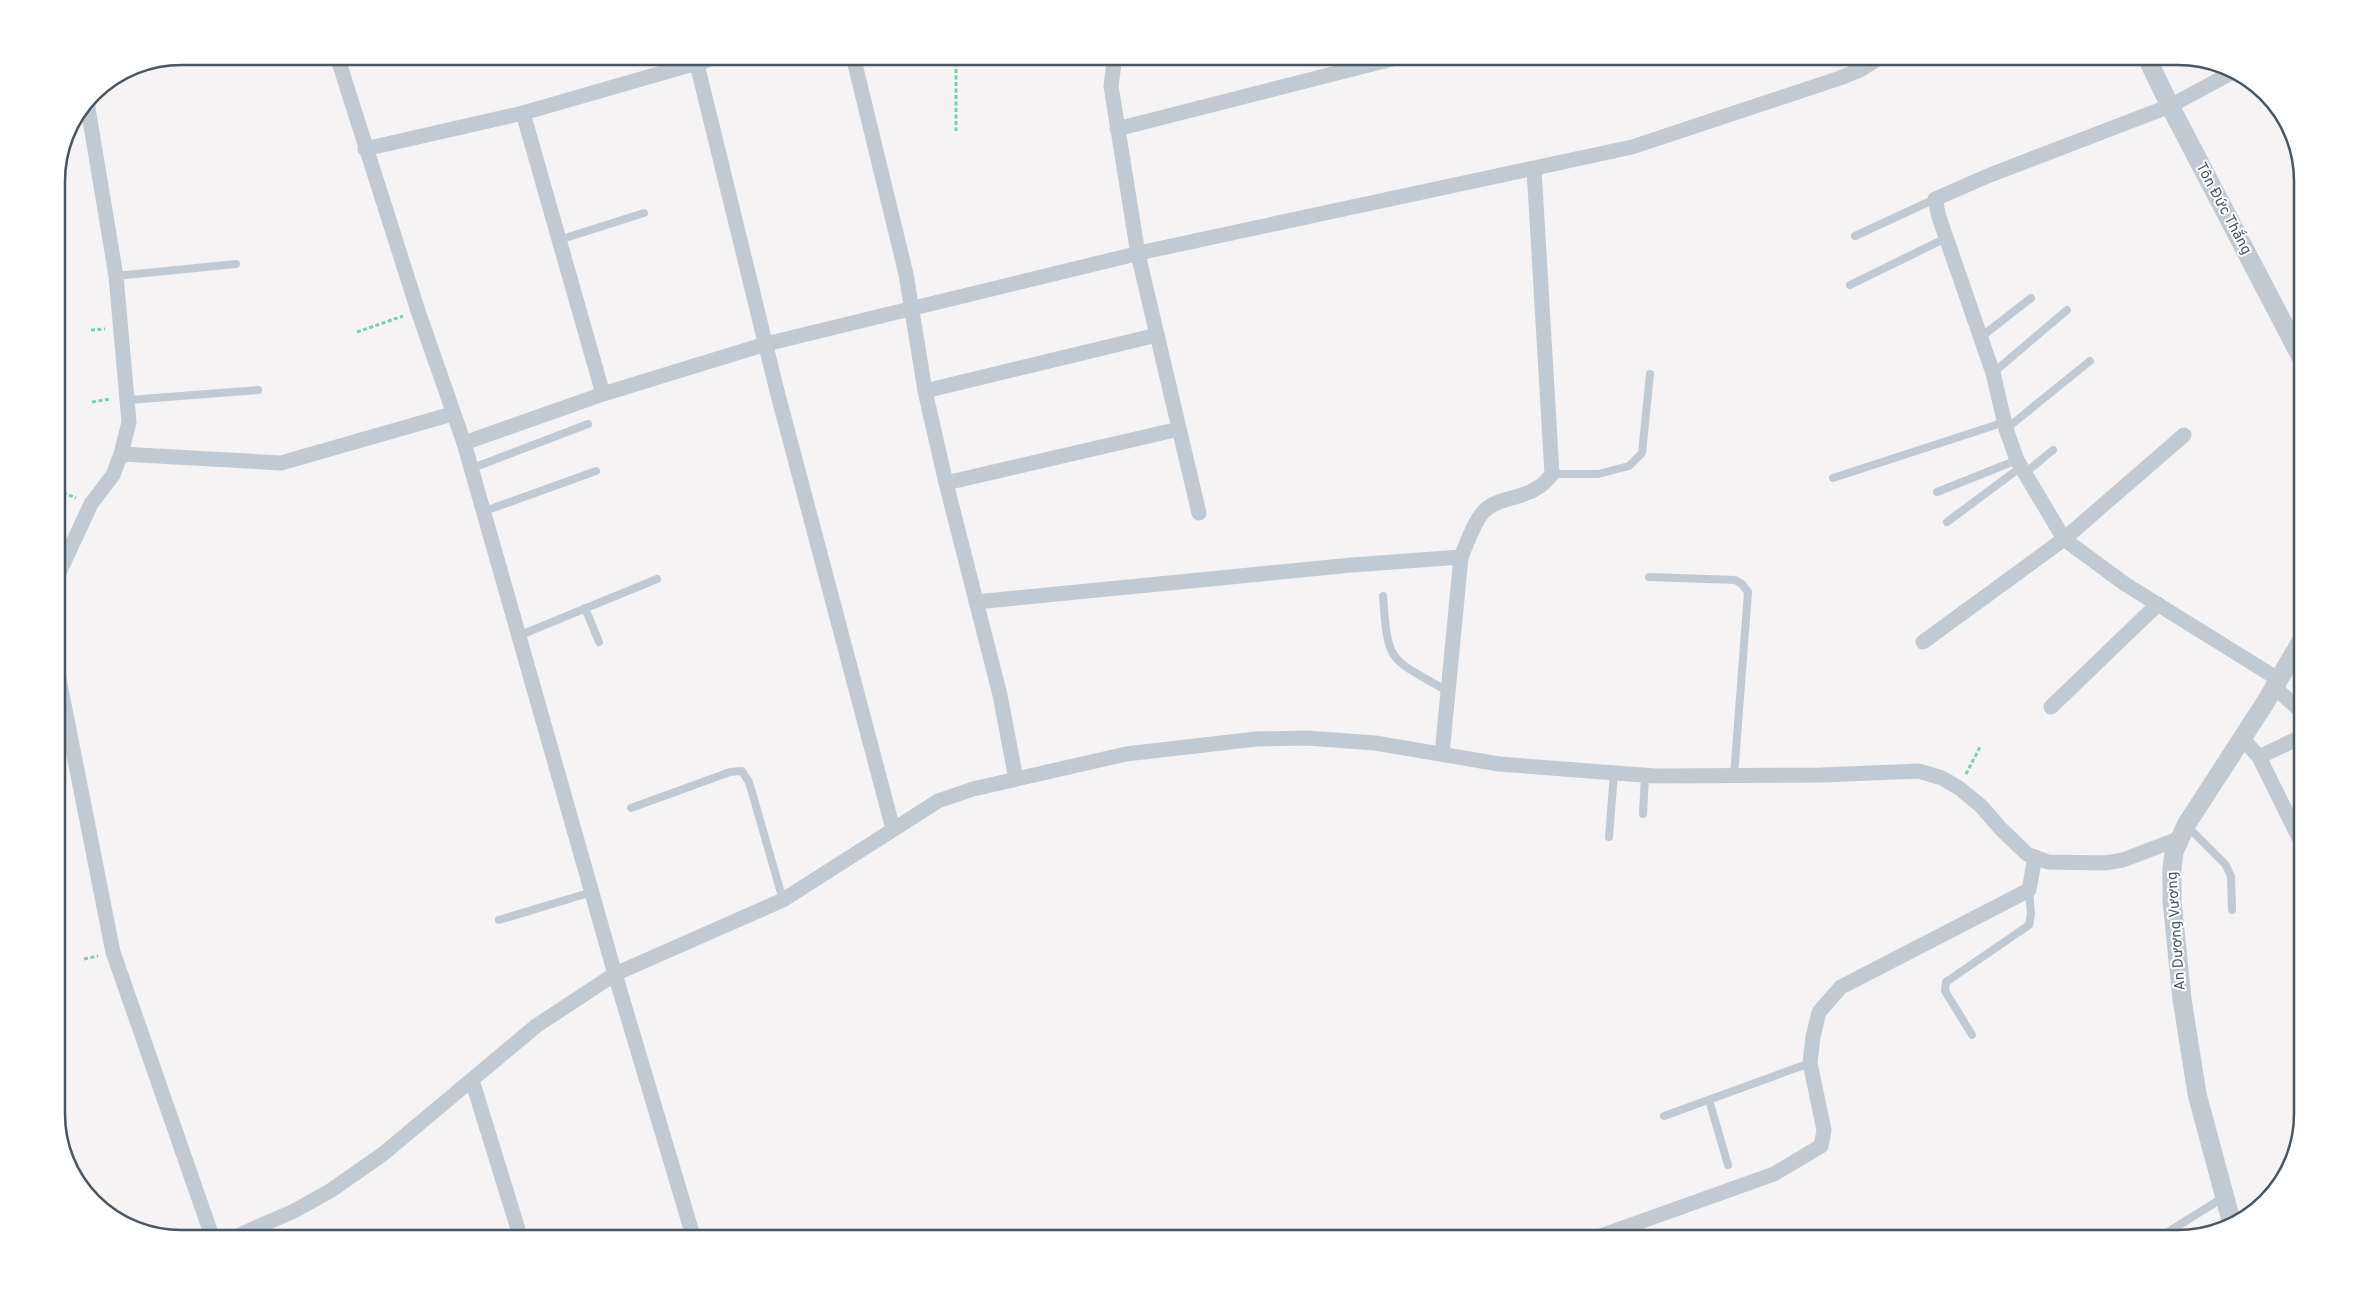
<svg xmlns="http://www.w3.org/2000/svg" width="2359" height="1295" viewBox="0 0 2359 1295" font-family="Overpass,sans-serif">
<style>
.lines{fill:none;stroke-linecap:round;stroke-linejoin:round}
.path{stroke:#7ad0a6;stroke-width:3;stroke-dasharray:4 2.5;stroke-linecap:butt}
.service{stroke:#c1cad2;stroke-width:8}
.minor{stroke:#c1cad2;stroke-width:15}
.tertiary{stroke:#c1cad2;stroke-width:19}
.labels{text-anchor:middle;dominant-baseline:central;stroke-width:4;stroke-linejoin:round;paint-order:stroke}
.street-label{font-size:15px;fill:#4a5661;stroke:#fff}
.rim{fill:none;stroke:#4a5661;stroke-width:2.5}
</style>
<rect width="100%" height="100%" fill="#f5f3f3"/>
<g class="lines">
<!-- path -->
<g class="path">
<polyline points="956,56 956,131"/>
<polyline points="91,330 105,329"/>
<polyline points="357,332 403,316"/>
<polyline points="92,402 111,399"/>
<polyline points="57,490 76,498"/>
<polyline points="1966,774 1980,747"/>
<polyline points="84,959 98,956"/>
</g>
<!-- service -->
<g class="service">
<polyline points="1855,236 1935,199"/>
<polyline points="559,240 644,213"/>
<polyline points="116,276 236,264"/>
<polyline points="1850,285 1946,238"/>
<polyline points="1981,337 2031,298"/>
<polyline points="1993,373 2067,310"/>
<polyline points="128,400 258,390"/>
<polyline points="2006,429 2090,361"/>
<polyline points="470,469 588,424"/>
<polyline points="2025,473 2053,450"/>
<polyline points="1552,474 1598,474 1629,466 1642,453 1650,374"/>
<polyline points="1833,478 2005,422"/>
<polyline points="1937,492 2017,460"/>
<polyline points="482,512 596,471"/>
<polyline points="1947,522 2021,467"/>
<polyline points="1649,577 1735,580 1742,584 1748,592 1734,776"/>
<path d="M1383 596C1388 665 1389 657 1447 691"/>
<polyline points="585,608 599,642"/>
<polyline points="518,636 657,579"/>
<polyline points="631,808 730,772 742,771 749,782 783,900"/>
<polyline points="1643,814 1645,776"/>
<polyline points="2187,826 2225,864 2231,876 2232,910"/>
<polyline points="1609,837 1614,773"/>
<polyline points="499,920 592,892"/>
<polyline points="1972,1035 1945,991 1946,982 2029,925 2031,914 2029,890"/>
<polyline points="1709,1100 1728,1165"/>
<polyline points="1664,1116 1810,1063"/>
<polyline points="2157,1239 2224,1197"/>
</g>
<!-- minor -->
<g class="minor">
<polyline points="337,56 418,311 464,443 615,974 694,1239"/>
<polyline points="695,56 777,391 893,829"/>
<polyline points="853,56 906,274 925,391 946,483 1000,695 1016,779"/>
<polyline points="1115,56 1111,86 1138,254 1199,513"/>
<polyline points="2235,71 2170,106 1990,175 1935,199 1939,217 1993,373 2006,429 2017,460 2064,539 2125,584 2278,679"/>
<polyline points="523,113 603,394"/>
<polyline points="1117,129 1404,56"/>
<polyline points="365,149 523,113 721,56"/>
<polyline points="925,391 1157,335"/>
<polyline points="464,443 603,394 766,344 1148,251 1632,147 1840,78 1860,70 1882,56"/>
<polyline points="121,454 281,463 452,414"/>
<polyline points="946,483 1179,429"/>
<polyline points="57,577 91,504 113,475 121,454 129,422 116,276 87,102"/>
<path d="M976 602 1352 565 1461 557C1467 543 1474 522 1484 511 1503 493 1532 502 1552 474L1534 169"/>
<polyline points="1923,642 2064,539 2184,435"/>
<polyline points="57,669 113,952 213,1239"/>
<polyline points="2274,687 2303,713"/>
<polyline points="2051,707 2158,604"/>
<polyline points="2242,738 2259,757 2303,846"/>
<polyline points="1442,754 1461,557"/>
<polyline points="2259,757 2303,736"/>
<polyline points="472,1080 521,1239"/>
<polyline points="230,1239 294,1211 330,1191 383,1154 536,1026 615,974 783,900 938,801 973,789 1126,754 1256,739 1307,738 1375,743 1499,764 1655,776 1822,775 1919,771 1942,778 1959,788 1981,806 2001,829 2027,854 2048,862 2105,863 2123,860 2178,839"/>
<polyline points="1592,1239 1774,1174 1821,1146 1824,1130 1810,1063 1813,1037 1819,1012 1841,987 2029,890 2035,857"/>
</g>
<!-- tertiary -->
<g class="tertiary">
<polyline points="2146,56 2170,106 2303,361"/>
<polyline points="2232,1224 2197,1094 2182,999 2172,901 2172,869 2174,852 2186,825 2265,703 2303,638"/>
</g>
</g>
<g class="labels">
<!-- street labels -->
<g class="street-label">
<text transform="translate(2223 209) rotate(62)">Tôn Đức Thắng</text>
<text transform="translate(2177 931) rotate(-94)">An Dương Vương</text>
</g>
</g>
<!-- crop -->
<path d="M0 0H2359V1295H0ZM181 65H2178A116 116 0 0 1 2294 181V1114A116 116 0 0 1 2178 1230H181A116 116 0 0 1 65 1114V181A116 116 0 0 1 181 65Z" fill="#fff" fill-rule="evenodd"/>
<path class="rim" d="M181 65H2178A116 116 0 0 1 2294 181V1114A116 116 0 0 1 2178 1230H181A116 116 0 0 1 65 1114V181A116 116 0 0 1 181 65Z"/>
</svg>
